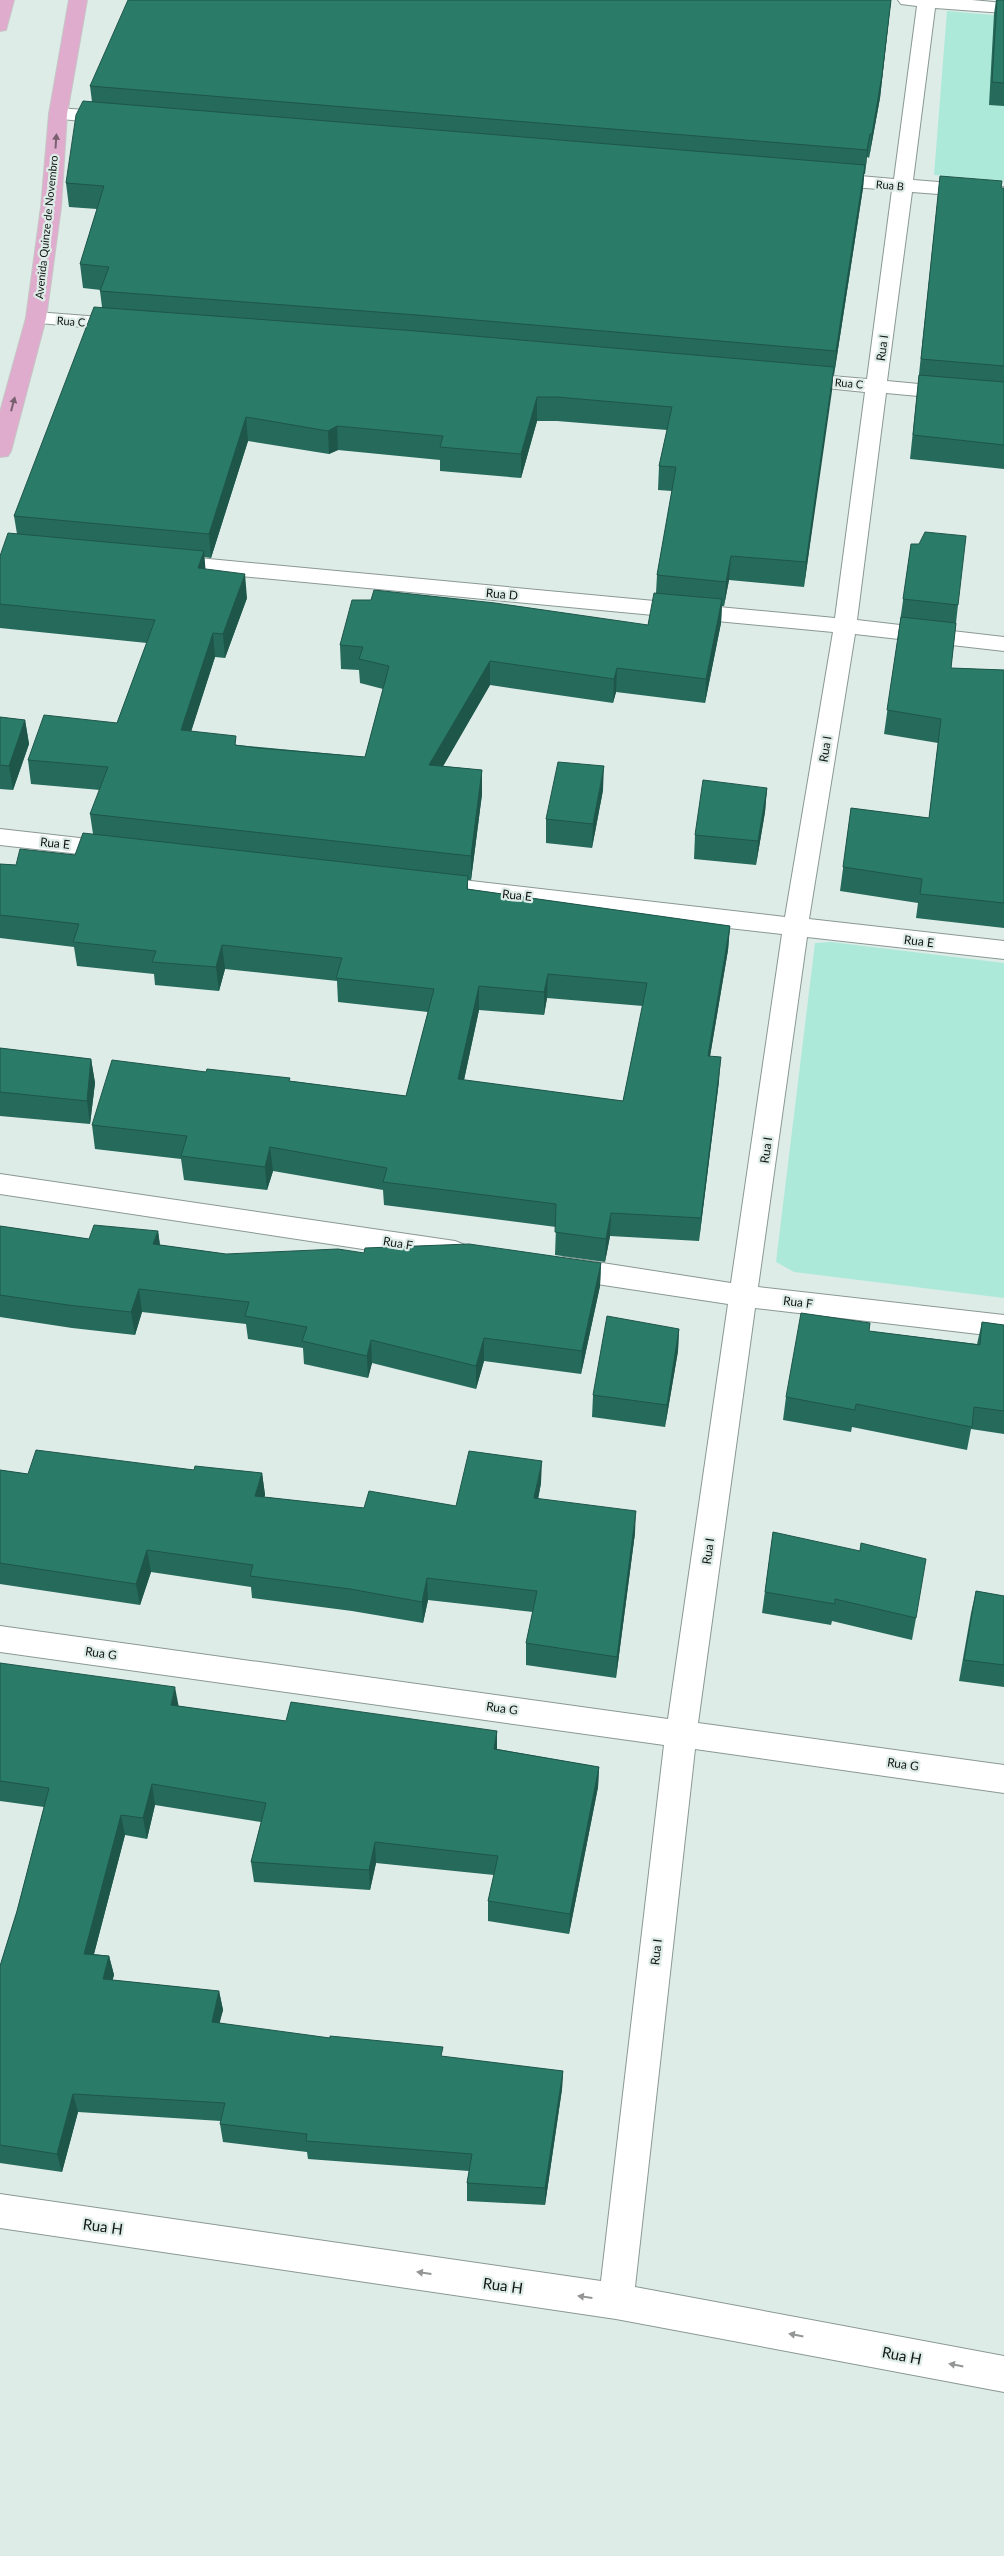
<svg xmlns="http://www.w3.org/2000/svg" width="1004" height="2556" viewBox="0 0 1004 2556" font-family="Lato,sans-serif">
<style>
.green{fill:#ace9d8}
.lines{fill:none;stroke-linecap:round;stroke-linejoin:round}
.minor-casing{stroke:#8a9893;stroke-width:2}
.major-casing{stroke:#c6c7c6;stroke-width:2}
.minor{fill:#fff;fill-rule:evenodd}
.major{fill:#dfaccd;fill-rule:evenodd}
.wall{fill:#256a5a;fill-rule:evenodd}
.shaded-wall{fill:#1e564a}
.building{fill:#2b7b69;stroke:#1e564a;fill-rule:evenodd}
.oneway{fill:#786070}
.oneway2{fill:#939695}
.labels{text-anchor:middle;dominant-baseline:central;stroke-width:4.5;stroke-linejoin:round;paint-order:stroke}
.far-street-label{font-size:11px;fill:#101513;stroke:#deece8}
.street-label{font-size:12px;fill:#101513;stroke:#deece8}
.near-street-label{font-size:15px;fill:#101513;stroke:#deece8}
</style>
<rect width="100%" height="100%" fill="#deece8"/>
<!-- green -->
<g class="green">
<polygon points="947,11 1004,16 1004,181 934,175"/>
<polygon points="831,942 1004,963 1004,1298 794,1272 776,1262 815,943"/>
</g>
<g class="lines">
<defs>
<g id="minor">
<polygon points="898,0 972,0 1004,3 1004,13 935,8 913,180 1004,187 1004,199 912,192 887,381 1004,392 1004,404 886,393 857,620 1004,637 1004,651 855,634 809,919 1004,941 1004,959 807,937 758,1287 1004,1315 1004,1337 755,1308 698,1723 1004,1765 1004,1793 695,1749 635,2287 1004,2356 1004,2392 616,2319 0,2228 0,2194 601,2281 664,1745 0,1652 0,1626 668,1719 728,1304 564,1279 554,1276 550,1268 554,1260 564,1257 731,1283 782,934 454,897 445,894 442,888 445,882 454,879 785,917 833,632 167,569 159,567 156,562 159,557 167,555 835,618 865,392 796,385 789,383 786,379 789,375 796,373 867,379 892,190 826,185 819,183 816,179 819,175 826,173 894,179 917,6 901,4"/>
<polygon points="58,108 113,112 120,114 122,118 120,122 113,124 51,118 49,114 51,110"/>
<polygon points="36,312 126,319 133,321 136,325 133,329 126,331 29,322 26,318 29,314"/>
<polygon points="0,829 115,842 124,844 127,850 124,856 115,858 0,845"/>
<polygon points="0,1174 455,1241 465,1245 469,1252 465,1259 455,1263 0,1194"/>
</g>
<g id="major">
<polygon points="0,0 14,0 6,30 0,31"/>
<polygon points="69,0 87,0 67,114 61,207 46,318 11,451 8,456 0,457 0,412 26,318 41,207 49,114"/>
</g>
</defs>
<!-- minor casing -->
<use href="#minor" class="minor-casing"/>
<!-- major casing -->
<use href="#major" class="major-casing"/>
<!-- minor -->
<use href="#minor" class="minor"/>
<!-- major -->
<use href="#major" class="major"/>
</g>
<!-- wall -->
<g class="wall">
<path d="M891 0 880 98 869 158 867 157 865 174H864L863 188 834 375H833L804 587 729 580 724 606H722L721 623 705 703 616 692 613 703 490 685 443 766 482 770V794L471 880H468V889L730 926 728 950 710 1056 719 1081 699 1241 610 1236 605 1262 555 1255 556 1227 384 1205 383 1190 273 1171 267 1190 184 1180 181 1159 95 1149 92 1125 206 1072 291 1081 406 1096 428 1012 338 1002 337 981 225 969 219 991 155 985 154 974 77 966 74 947 0 938V864L16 865 75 855 93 834 90 814 100 790 31 784 28 760 117 723 147 643 0 628V556L17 534 14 516 102 307 100 291 101 290 83 288 80 264 97 209 69 207 66 183 92 102 90 86ZM537 421H557L667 430 659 466 658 490 672 491 657 575 656 593 648 625 340 645 341 669 359 670 360 683 383 689 365 757 237 745 191 731 215 657 225 658 247 598 205 569 204 557 211 558 248 441 329 454 338 450 440 460V471L521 478ZM547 998 643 1006 623 1101 464 1080 479 1010 544 1015Z"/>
<polygon points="995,0 1004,0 1004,106 989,105 994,14 996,0"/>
<polygon points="940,176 1004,188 1004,469 910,459"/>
<polygon points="911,544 919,544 958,605 951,668 1004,670 1004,928 916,918 918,903 840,891 851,808 929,818 938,743 884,734"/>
<polygon points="0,717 25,720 29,744 13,790 0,789"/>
<polygon points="767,788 765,812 756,865 694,859 695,835"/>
<polygon points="603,790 592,848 546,843 546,819"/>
<polygon points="0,1048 91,1059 95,1083 90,1124 0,1116"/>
<polygon points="0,1226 89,1239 158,1231 160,1245 226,1254 364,1253 601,1263 600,1286 581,1374 484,1361 476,1389 372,1363 368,1378 304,1364 303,1348 248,1339 246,1324 142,1312 135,1335 72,1328 0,1317"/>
<polygon points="982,1322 1004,1325 1004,1434 971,1429 967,1450 852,1427 851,1432 783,1420 786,1397 869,1331 977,1344"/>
<polygon points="679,1329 678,1351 665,1427 592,1417 593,1395"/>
<polygon points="0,1470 28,1474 194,1470 262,1473 265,1495 264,1497 364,1508 456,1506 541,1483 538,1499 635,1533 616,1678 526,1665 526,1643 533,1612 428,1600 423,1623 352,1611 252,1598 251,1587 151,1572 140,1605 0,1584"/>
<polygon points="773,1532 916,1618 912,1640 832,1621 831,1625 762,1613"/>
<polygon points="976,1591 1004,1596 1004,1687 959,1681 971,1613"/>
<polygon points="0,1663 178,1706 286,1721 497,1731 497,1749 599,1767 598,1787 569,1934 488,1921 488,1901 494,1875 376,1863 370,1890 254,1882 251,1862 261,1822 155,1805 147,1839 125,1835 94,1954 109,1956 114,1975 112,1980 219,1991 223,2010 219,2023 443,2057 563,2071 562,2089 545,2205 467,2201 467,2183 469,2171 308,2159 307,2152 223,2142 220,2124 221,2121 78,2112 62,2172 0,2163 0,1966 17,1911 44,1807 0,1801"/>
</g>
<!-- shaded-wall -->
<g class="shaded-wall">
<polygon points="891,0 880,98 869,158 872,134"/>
<polygon points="870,134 867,157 865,174 867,150"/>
<polygon points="865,165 863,188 834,375 836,351"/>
<polygon points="834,367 832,391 804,587 806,562"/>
<polygon points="537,397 537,421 521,478 521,454"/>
<polygon points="246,417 248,441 211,558 209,534"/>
<polygon points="337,426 338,450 329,454 328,431"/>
<polygon points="204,551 206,575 198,568"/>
<polygon points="731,556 729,580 724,606 726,582"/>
<polygon points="245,574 247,598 225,658 223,634"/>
<polygon points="722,599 721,623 705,703 706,679"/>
<polygon points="213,633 215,657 184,754 181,730"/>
<polygon points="490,661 490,685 430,789 429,765"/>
<polygon points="617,668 616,692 613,703 614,679"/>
<polygon points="25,720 29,744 13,790 9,766"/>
<polygon points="604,766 603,790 592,848 593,824"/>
<polygon points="482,770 482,794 471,880 471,856"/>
<polygon points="767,788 765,812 756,865 758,841"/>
<polygon points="730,926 728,950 706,1080 708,1056"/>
<polygon points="222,945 225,969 219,991 216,967"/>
<polygon points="548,974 547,998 544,1015 544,992"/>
<polygon points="479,986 479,1010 459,1103 458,1079"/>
<polygon points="721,1057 719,1081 699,1241 701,1218"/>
<polygon points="91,1059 95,1083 90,1124 87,1101"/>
<polygon points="270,1147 273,1171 267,1190 265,1167"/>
<polygon points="611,1213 610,1236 605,1262 606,1239"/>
<polygon points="158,1231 161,1254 153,1244"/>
<polygon points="601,1263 600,1286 581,1374 582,1351"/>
<polygon points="139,1289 142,1312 135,1335 131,1312"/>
<polygon points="679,1329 678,1351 665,1427 667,1405"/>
<polygon points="484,1338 484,1361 476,1389 476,1366"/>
<polygon points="371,1340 372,1363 368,1378 367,1356"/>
<polygon points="542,1461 541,1483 534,1520 534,1498"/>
<polygon points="262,1473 265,1495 258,1518 255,1496"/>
<polygon points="636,1511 635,1533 616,1678 617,1657"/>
<polygon points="147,1550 151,1572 140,1605 136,1584"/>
<polygon points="427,1578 428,1600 423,1623 422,1602"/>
<polygon points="175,1687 179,1708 171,1705"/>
<polygon points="497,1731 497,1752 494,1749"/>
<polygon points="599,1767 598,1787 569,1934 570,1914"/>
<polygon points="152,1784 155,1805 147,1839 143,1818"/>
<polygon points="121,1815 125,1835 89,1973 84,1954"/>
<polygon points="375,1842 376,1863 370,1890 369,1870"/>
<polygon points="109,1956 114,1975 108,1998 103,1979"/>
<polygon points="219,1991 223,2010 215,2041 212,2022"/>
<polygon points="563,2071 562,2089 545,2205 545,2188"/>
<polygon points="73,2094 78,2112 62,2172 57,2154"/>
</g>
<!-- building -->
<g class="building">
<polygon points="128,0 891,0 882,75 872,134 870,134 867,150 90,86"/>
<polygon points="997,0 1004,0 1004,83 992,82"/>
<polygon points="83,101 865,165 836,351 417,315 100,291 109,267 80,264 104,186 66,183 76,115"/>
<polygon points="940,176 1002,181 1001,188 1004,188 1004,366 921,359"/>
<polygon points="94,307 416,331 834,367 806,562 731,556 726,582 657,575 676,467 659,466 672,407 557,397 537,397 521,454 440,447 443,436 337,426 328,431 246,417 209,534 14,516"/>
<polygon points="919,375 1004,382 1004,445 913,435"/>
<polygon points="925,532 966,536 958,605 903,599 911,544 919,544"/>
<polygon points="8,533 204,551 198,568 245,574 223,634 213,633 181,730 236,736 235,745 258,748 365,757 389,666 359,659 363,647 340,645 352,600 371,600 374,590 495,603 648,625 654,593 722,599 706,679 617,668 614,679 490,661 429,765 482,770 471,856 90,814 108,767 28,760 44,715 117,723 155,620 0,604 0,556"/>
<polygon points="901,617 956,623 951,668 1004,670 1004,903 920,894 922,879 843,867 851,808 929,818 941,719 887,710"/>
<polygon points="0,717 25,720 9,766 0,765"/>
<polygon points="558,762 604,766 593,824 546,819"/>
<polygon points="703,780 767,788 758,841 695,835"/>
<path d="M83 833 468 876 467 889 730 926 708 1056 721 1057 701 1218 611 1213 606 1239 555 1232 556 1204 383 1182 387 1168 270 1147 265 1167 181 1156 187 1136 92 1125 112 1060 206 1072 207 1069 290 1078 289 1081 406 1096 434 989 336 978 342 958 222 945 216 967 152 962 156 951 73 942 79 924 0 915V864L16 865 20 849 75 855ZM548 974 647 983 623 1101 458 1079 479 986 544 992Z"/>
<polygon points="0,1048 91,1059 87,1101 0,1092"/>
<polygon points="94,1225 158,1231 153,1244 226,1254 338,1249 364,1253 365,1248 469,1244 601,1263 582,1351 484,1338 476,1366 371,1340 367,1356 302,1341 307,1327 245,1316 249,1302 139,1289 131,1312 68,1305 0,1295 0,1226 89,1239"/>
<polygon points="801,1313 870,1323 869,1331 980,1345 982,1322 1004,1325 1004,1411 974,1407 972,1427 856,1404 855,1410 786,1397"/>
<polygon points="607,1316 679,1329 667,1405 593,1395"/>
<polygon points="36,1450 194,1470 195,1466 262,1473 255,1496 364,1508 369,1491 456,1506 469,1451 542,1461 534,1498 636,1511 617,1657 526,1643 537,1591 427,1578 422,1602 350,1589 250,1576 253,1565 147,1550 136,1584 0,1563 0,1470 28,1474"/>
<polygon points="773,1532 860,1551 861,1543 926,1559 916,1618 835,1599 835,1604 765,1592"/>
<polygon points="976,1591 1004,1596 1004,1665 964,1660"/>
<polygon points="0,1663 175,1687 171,1705 286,1721 291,1702 497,1731 494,1749 599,1767 570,1914 488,1901 498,1856 375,1842 369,1870 251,1862 266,1803 152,1784 143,1818 121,1815 84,1954 109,1956 103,1979 219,1991 212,2022 330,2038 330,2036 443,2047 441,2056 563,2071 545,2188 467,2183 472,2154 306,2141 307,2134 220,2124 225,2103 73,2094 57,2154 0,2145 0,1966 17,1911 49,1788 0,1781"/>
</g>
<!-- one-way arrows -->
<defs><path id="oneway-solid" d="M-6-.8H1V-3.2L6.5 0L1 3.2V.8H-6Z" transform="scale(1.25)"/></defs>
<g class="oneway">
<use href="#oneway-solid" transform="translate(56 141) rotate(-86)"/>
<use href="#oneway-solid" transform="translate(13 404) rotate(-75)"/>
</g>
<g class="oneway2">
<use href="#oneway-solid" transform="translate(424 2273) rotate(-172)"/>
<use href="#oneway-solid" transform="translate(585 2297) rotate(-172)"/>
<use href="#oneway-solid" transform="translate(796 2335) rotate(-169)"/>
<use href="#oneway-solid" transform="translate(956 2365) rotate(-169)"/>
</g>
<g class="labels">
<!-- far-street labels -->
<g class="far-street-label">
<text transform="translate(890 185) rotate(5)">Rua B</text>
<text transform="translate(46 227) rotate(-84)">Avenida Quinze de Novembro</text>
<text transform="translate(71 321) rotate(4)">Rua C</text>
<text transform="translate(849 383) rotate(5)">Rua C</text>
</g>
<!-- street labels -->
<g class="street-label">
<text transform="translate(882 348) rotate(-83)">Rua I</text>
<text transform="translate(502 594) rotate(5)">Rua D</text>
<text transform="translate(825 749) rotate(-81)">Rua I</text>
<text transform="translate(55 843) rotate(6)">Rua E</text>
<text transform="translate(517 895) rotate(6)">Rua E</text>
<text transform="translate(919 941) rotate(7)">Rua E</text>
<text transform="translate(766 1150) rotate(-82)">Rua I</text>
<text transform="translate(398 1243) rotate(9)">Rua F</text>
<text transform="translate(798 1302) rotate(7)">Rua F</text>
<text transform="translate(708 1551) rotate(-82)">Rua I</text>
<text transform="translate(101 1653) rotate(8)">Rua G</text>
<text transform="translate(502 1708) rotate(8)">Rua G</text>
<text transform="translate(903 1764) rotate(8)">Rua G</text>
<text transform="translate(656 1952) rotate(-84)">Rua I</text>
</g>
<!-- near-street labels -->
<g class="near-street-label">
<text transform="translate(103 2226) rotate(8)">Rua H</text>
<text transform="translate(503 2285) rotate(8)">Rua H</text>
<text transform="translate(902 2355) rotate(11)">Rua H</text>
</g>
</g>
</svg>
